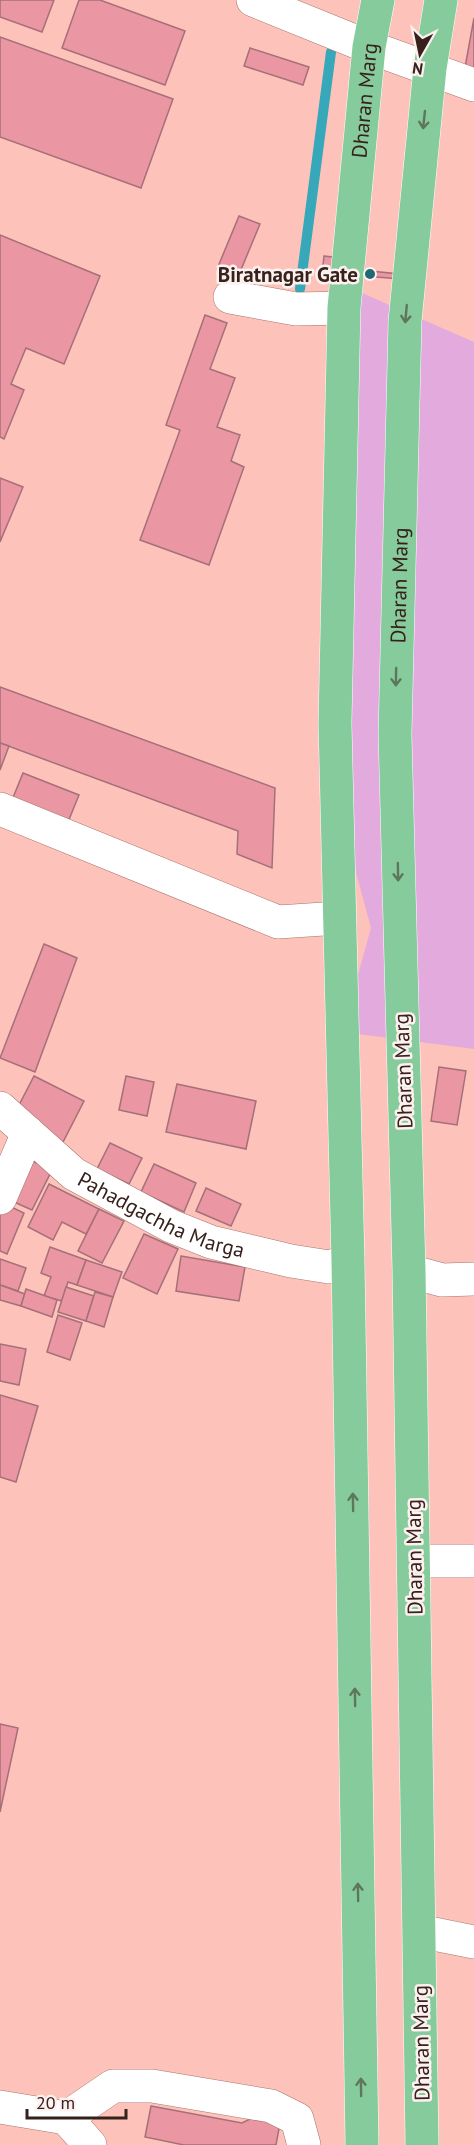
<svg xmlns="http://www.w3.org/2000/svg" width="474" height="2145" viewBox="0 0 474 2145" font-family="'PT Sans',sans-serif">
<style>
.green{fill:#e2aadd}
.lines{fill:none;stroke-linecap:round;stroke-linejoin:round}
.stream{stroke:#36a8b9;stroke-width:10}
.building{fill:#ea96a3;stroke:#a57078;stroke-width:1.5}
.minor-casing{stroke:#a9756c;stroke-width:34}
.major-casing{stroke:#fff;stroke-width:34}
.minor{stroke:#fff;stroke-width:33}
.major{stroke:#86cb9b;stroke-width:33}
.oneway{stroke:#5e765c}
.poi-dot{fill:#1f6974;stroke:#fdf1ef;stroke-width:2}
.labels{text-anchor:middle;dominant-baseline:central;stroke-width:5;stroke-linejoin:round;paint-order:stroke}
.street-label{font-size:21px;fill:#36211d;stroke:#fdf1ef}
.poi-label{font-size:21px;font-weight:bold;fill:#36211d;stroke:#fdf1ef;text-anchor:end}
</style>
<rect width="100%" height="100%" fill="#fdc3ba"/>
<!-- green -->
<polygon class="green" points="346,286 474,342 474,1049 342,1032 371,928 336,799"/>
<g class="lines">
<!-- stream -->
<polyline class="stream" points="300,289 331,52"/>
</g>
<!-- building -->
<g class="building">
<polygon points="0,0 54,0 42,32 0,17"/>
<polygon points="79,0 100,0 185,31 165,85 62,48"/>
<polygon points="474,18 474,75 464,73"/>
<polygon points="0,37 173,99 141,188 0,137"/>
<polygon points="250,48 309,67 303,85 244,66"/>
<polygon points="239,216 260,224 238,277 217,269"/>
<polygon points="0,235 100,276 64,364 26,348 11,384 24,390 4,439 0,437"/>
<polygon points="324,256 341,258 340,268 400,274 400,279 340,274 339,284 321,282"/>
<polygon points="205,315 227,323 210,369 235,378 217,427 240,435 231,461 244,467 209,565 140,540 180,430 166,425"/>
<polygon points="0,478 23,487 0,542"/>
<polygon points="0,687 275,788 272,868 237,854 238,831 0,743"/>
<polygon points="0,743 9,746 0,770"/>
<polygon points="23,773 79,795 68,822 12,800"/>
<polygon points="44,944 77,958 35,1072 0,1058"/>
<polygon points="439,1067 466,1071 457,1125 431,1121"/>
<polygon points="34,1076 84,1101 62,1144 18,1107"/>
<polygon points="126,1076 154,1082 147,1116 119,1110"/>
<polygon points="177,1084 256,1101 246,1149 166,1132"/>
<polygon points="110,1143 142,1158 129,1184 97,1169"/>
<polygon points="24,1157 52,1170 32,1210 5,1198"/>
<polygon points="154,1164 196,1183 184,1212 141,1192"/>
<polygon points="49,1184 99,1209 86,1234 62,1222 53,1240 28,1227"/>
<polygon points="206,1188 241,1204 231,1226 196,1211"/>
<polygon points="3,1203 24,1213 7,1254 0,1251 0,1210"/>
<polygon points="99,1209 124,1221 102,1263 78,1251"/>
<polygon points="144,1234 178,1249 157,1294 123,1278"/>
<polygon points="50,1247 86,1260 77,1285 68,1282 62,1301 44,1296 51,1277 41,1273"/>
<polygon points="181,1256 245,1267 239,1301 176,1291"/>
<polygon points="0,1259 26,1268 18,1291 0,1285"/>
<polygon points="86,1260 122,1272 113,1297 77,1285"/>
<polygon points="0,1285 25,1294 21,1306 0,1300"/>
<polygon points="66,1287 94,1296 86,1321 58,1312"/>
<polygon points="26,1289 57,1300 52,1317 21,1306"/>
<polygon points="95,1292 113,1297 104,1327 86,1321"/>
<polygon points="58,1315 82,1323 70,1360 47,1352"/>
<polygon points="0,1344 26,1349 19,1385 0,1381"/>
<polygon points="0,1395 38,1406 16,1482 0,1477"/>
<polygon points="0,1724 18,1728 0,1812"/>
<polygon points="151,2106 242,2123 252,2118 280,2123 276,2145 184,2145 145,2137"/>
</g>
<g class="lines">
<defs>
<g id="minor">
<polyline points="253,0 369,47 474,85"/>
<polyline points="230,297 296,309 344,308"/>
<polyline points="0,809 278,922 339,918"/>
<path id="s1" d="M0 1108 74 1174 171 1226 211 1242 291 1261 329 1267 348 1261"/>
<polyline points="0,1198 28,1133"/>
<polyline points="409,1271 442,1280 474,1279"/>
<polyline points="414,1561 474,1561"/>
<polyline points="419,1931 474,1942"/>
<polyline points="0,2107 66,2118 113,2086 152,2086 271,2106 297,2119 304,2145"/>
<polyline points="66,2118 90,2145"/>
</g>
<g id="major">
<path id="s2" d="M362 2145 348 1261 335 723 344 308 369 47 378 0"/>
<path id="s3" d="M422 2145 409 1271 395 734 405 321 430 68 441 0"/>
</g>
</defs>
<!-- minor casing -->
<use href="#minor" class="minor-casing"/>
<!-- major casing -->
<use href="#major" class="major-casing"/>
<!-- minor -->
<use href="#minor" class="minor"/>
<!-- major -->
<use href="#major" class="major"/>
</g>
<!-- one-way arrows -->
<defs><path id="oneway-shaft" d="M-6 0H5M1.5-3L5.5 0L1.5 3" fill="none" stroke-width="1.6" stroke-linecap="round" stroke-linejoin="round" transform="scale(1.5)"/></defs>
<g class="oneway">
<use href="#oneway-shaft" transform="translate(424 120) rotate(96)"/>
<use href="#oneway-shaft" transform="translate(406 314) rotate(95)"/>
<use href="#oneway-shaft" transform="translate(396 677) rotate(91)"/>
<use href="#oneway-shaft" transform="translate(398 872) rotate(89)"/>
<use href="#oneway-shaft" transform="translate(353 1502) rotate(-91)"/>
<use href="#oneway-shaft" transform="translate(355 1697) rotate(-91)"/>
<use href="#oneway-shaft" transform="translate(358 1892) rotate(-91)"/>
<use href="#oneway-shaft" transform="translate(361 2087) rotate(-91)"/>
</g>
<!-- markers -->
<circle class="poi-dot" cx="370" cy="274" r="6"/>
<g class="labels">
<!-- street labels -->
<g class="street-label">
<text stroke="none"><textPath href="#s2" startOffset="2046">Dharan Marg</textPath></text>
<text stroke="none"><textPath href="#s3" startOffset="1560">Dharan Marg</textPath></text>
<text transform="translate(403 1071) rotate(-92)">Dharan Marg</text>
<text stroke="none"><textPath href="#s1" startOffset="196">Pahadgachha Marga</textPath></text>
<text transform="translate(414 1557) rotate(-91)">Dharan Marg</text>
<text transform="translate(421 2043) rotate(-91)">Dharan Marg</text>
</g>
<!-- poi labels -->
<g class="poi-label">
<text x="358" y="274">Biratnagar Gate</text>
</g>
</g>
<!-- north arrow -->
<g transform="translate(420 54) rotate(189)" stroke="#fdf1ef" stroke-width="4.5" paint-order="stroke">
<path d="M0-4.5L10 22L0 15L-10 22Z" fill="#36211d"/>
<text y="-9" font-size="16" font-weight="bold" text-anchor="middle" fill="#36211d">N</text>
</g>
<!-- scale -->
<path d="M27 2109v9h99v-9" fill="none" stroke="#36211d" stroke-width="3"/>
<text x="36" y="2109" font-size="18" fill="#36211d" stroke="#fdf1ef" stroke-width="4.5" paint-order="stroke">20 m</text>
</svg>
